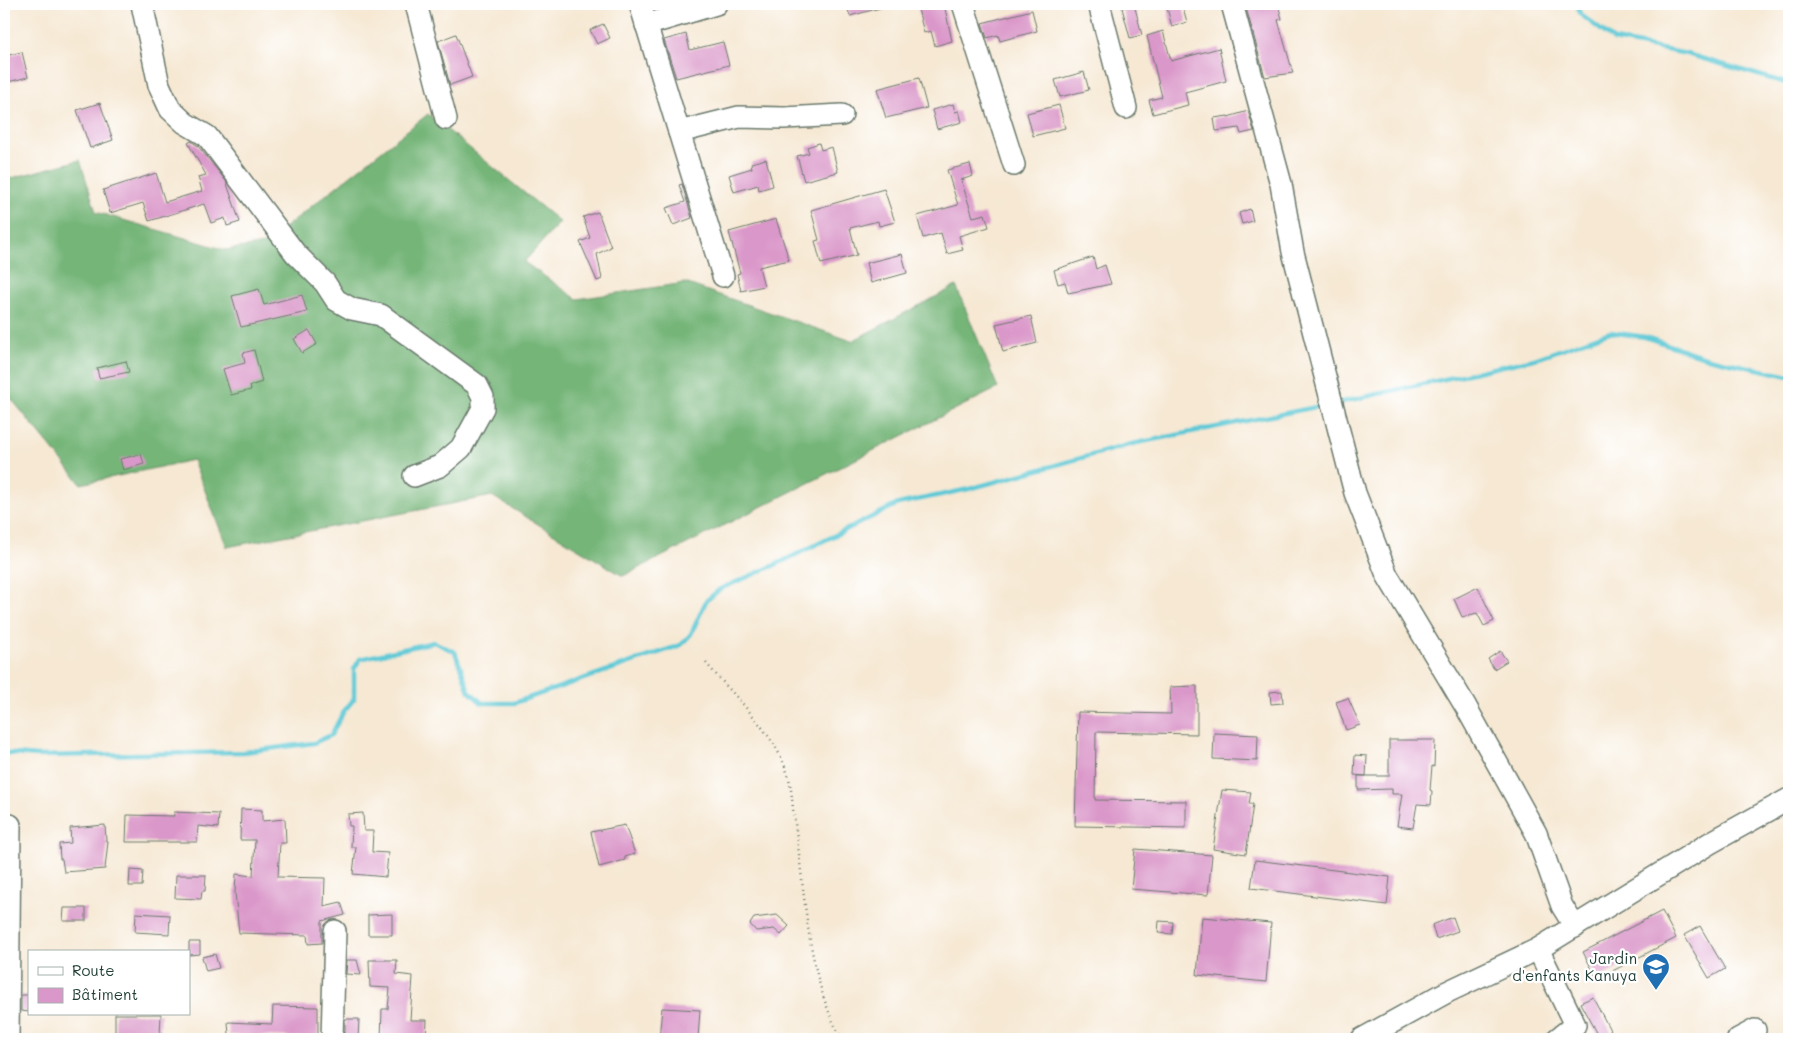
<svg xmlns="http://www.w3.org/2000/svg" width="1793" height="1043" viewBox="0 0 1793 1043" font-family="Mali,sans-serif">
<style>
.forest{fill:#74b578;stroke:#4a7956}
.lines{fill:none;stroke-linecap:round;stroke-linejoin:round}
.stream{stroke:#5ec9d6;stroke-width:4.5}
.building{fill:#da97c9}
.minor-casing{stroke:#6a796c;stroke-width:24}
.path{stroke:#6a796c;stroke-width:2.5;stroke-dasharray:1 4;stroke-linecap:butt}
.minor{stroke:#fff;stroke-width:21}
.labels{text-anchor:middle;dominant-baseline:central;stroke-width:4.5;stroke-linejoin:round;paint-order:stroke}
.poi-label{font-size:15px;fill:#1f3d34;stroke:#fff;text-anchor:end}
</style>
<rect width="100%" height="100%" fill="#fff"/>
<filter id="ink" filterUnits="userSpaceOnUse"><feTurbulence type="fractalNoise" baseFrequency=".02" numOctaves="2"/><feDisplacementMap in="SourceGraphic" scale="10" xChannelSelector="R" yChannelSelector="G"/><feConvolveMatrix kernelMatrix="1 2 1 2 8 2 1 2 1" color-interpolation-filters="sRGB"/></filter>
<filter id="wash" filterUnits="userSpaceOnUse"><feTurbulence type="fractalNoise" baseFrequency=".0096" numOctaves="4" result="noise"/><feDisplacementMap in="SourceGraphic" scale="20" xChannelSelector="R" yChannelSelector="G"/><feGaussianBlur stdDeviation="1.12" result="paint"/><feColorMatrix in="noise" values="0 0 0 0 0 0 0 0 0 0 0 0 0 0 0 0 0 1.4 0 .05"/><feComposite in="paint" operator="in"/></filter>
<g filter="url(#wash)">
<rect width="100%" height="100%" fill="#f6e8d3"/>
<!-- forest -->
<polygon class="forest" points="428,114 560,222 524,262 577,299 685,283 852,341 956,286 998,388 623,576 492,496 227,547 193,460 81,484 4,390 4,180 80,160 96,212 226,250 264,244"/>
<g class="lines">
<!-- stream -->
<g class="stream">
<polyline points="1577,4 1580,14 1614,40 1687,54 1789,84"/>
<polyline points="1338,403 1534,359 1610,332 1645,337 1708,358 1789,376"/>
<polyline points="4,753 37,756 244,752 314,743 331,735 344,711 354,699 354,669 360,659 434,642 455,652 469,691 482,703 514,703 681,645 691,634 706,601 720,589 775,565 898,504 969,489 1132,444 1326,405"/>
</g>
</g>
<g id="blocks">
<!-- building -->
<g class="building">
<polygon points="846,4 883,4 884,7 850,16"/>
<polygon points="938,4 944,4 952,41 935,46 931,31 924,33 918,9"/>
<polygon points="1134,4 1142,35 1130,38 1122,8"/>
<polygon points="1166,4 1182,4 1187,22 1172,27"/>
<polygon points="1245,4 1278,4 1282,19 1278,20 1293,73 1265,77"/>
<polygon points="1032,10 1037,31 1000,41 998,35 987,38 982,23"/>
<polygon points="603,24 610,38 597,44 590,30"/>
<polygon points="1163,31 1171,61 1219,48 1226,81 1185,92 1188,105 1153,114 1149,100 1162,97 1147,36"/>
<polygon points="456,34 472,77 450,85 438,41"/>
<polygon points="686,34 690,50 723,42 729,65 676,78 664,40"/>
<polygon points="22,52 28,77 4,83 4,56"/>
<polygon points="1084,72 1089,90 1060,97 1055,80"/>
<polygon points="919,78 927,108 886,118 877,89"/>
<polygon points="100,103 113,140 90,148 77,110"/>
<polygon points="953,104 955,112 959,111 962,122 937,129 932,110"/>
<polygon points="1059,105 1065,128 1033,136 1027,113"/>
<polygon points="1248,111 1254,131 1241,134 1239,128 1216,131 1214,118 1228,116 1228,117"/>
<polygon points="191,141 198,146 226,181 240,222 227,226 225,218 211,223 204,204 149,221 143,203 110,213 103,190 156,173 165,202 202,191 198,177 206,175 188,143"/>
<polygon points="819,143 821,150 832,147 838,172 804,181 797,156 809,153 807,147"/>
<polygon points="766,159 773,186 759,190 758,185 734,192 729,175 752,168 751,163"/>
<polygon points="970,164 973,176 961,180 973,217 985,214 989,227 959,236 963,250 947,254 941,233 923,238 917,216 958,205 947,170"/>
<polygon points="682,184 692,218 673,225 666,208 685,202 679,185"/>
<polygon points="884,189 895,222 879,226 878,221 850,228 857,255 821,264 815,241 819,240 811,210"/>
<polygon points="1250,209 1253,221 1242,224 1239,213"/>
<polygon points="598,212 611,247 597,254 602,279 597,281 580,242 590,238 583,217"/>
<polygon points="776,219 789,260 759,267 764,286 741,291 737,274 740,273 729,232"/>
<polygon points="902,254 907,273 871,283 866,263"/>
<polygon points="1093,257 1096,269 1105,265 1111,284 1068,293 1065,282 1058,284 1054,270"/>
<polygon points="259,289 264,305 302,295 307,312 241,327 232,296"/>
<polygon points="1031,316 1037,343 1003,352 996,324"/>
<polygon points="309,330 317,344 302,353 294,339"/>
<polygon points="254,350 262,382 250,386 251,390 231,395 223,369 245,363 243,353"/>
<polygon points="126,361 129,372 99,378 97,368"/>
<polygon points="141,454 144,464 123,470 120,459"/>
<polygon points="1478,587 1494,621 1484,626 1477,613 1462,617 1454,599"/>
<polygon points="1500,651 1507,661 1494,669 1488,659"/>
<polygon points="1197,686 1197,734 1096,732 1095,800 1186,801 1186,828 1075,826 1078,712 1171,714 1170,687"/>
<polygon points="1282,691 1283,703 1271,704 1270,692"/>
<polygon points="1348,698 1360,725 1346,730 1336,702"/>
<polygon points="1214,733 1258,735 1257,761 1213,759"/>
<polygon points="1389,740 1435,740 1434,767 1432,766 1430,790 1432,791 1431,805 1417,804 1413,828 1397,826 1402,794 1392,794 1392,789 1358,790 1358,776 1389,776"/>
<polygon points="1355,755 1367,756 1366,776 1354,775"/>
<polygon points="1222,790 1251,792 1249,804 1253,804 1246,854 1213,849"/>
<polygon points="241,809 262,810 262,821 285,819 286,843 280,843 278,877 325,878 324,906 341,902 345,915 322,921 322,943 308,944 307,935 239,933 235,893 236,874 253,876 255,840 240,840"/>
<polygon points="174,812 219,814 218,828 198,826 197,842 126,842 127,815 174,816"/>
<polygon points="363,813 364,831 373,831 372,852 388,853 386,877 353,874 356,847 351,847 352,826 349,826 348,814"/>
<polygon points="105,825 106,841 108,841 105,869 64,872 62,859 60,859 59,844 71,843 70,828"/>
<polygon points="625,825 635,854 625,857 625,860 599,867 591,832"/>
<polygon points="1135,849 1212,855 1208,895 1131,889"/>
<polygon points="1255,860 1390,877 1387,905 1251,888"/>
<polygon points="130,870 143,871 142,886 129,886"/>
<polygon points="176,875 206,875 205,891 202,891 201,899 175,898"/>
<polygon points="64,908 86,908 86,921 63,921"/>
<polygon points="1662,911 1676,938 1597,979 1583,952"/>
<polygon points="136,913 170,915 169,934 135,932"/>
<polygon points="392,914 392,935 368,935 368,915"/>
<polygon points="777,915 789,926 781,935 774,929 756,931 750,924 754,918"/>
<polygon points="1202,917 1271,923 1266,982 1197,975"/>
<polygon points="1453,917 1458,931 1436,939 1432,925"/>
<polygon points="1159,921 1173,922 1172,934 1158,933"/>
<polygon points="1700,926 1725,969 1709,978 1684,935"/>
<polygon points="189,942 200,942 200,954 189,955"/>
<polygon points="215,954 219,968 206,971 202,957"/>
<polygon points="347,960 357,960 361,975 346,974"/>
<polygon points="369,960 397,960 396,974 413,976 410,1020 427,1020 426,1039 381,1039 382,1009 388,1009 390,988 370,987"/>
<polygon points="21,995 29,995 29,1012 21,1011"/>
<polygon points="1593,997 1611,1032 1599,1038 1580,1003"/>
<polygon points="273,1006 318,1007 318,1038 229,1035 228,1022 272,1024"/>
<polygon points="662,1008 700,1010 698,1039 659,1039"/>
<polygon points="115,1014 161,1014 160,1035 115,1033"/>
<polygon points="345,1019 359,1019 358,1039 345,1038"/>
</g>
</g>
</g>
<g filter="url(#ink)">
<use href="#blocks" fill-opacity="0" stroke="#6a796c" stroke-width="1"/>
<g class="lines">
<defs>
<g id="minor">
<polyline points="142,4 159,85 170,109 185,123 207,136 295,253 325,283 336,300 352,309 381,315 477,385 483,397 483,408 461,448 440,466 414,476"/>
<polyline points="416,4 446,119"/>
<polyline points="640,4 723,276"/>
<polyline points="963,4 1014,165"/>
<polyline points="1099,4 1126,108"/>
<polyline points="1232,4 1281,184 1293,252 1355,493 1387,575 1466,707 1536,833 1562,906 1575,927"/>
<polyline points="646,25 716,4"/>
<polyline points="679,132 739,117 784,118 842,115"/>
<polyline points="1538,949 1575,1025 1557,1039"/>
<polyline points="8,1039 10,825"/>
<polyline points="332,1039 335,931"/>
<polyline points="1362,1039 1447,992 1538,949 1710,843 1789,799"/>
<polyline points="1738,1039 1755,1030"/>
</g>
</defs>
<!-- minor casing -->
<use href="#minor" class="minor-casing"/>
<!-- path -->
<path class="path" d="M706 663C733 695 774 732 787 772 792 786 792 803 794 817 805 886 806 978 842 1039"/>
<!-- minor -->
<use href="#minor" class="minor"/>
</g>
</g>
<!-- icons -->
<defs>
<symbol id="school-pin" viewBox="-11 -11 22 30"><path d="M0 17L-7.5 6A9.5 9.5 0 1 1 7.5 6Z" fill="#1f6fb2" stroke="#fff"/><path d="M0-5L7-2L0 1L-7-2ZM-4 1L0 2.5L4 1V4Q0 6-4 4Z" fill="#fff"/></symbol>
</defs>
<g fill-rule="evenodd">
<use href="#school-pin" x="1640" y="951" width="32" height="43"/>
</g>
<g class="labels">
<!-- poi labels -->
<g class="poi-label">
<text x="1637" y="958">Jardin<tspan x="1637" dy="17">d'enfants Kanuya</tspan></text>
</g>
</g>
<!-- margin -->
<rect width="1793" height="1043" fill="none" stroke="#fff" stroke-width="20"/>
<!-- legend -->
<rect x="28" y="950" width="162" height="65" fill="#ffffff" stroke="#a5b1ae"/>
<rect x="38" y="967" width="25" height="8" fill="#ffffff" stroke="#a5b1ae"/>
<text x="72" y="976" font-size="15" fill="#1f3d34">Route</text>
<rect x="38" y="988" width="25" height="15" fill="#da97c9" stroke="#a5b1ae"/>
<text x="72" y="1000" font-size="15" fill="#1f3d34">Bâtiment</text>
</svg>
